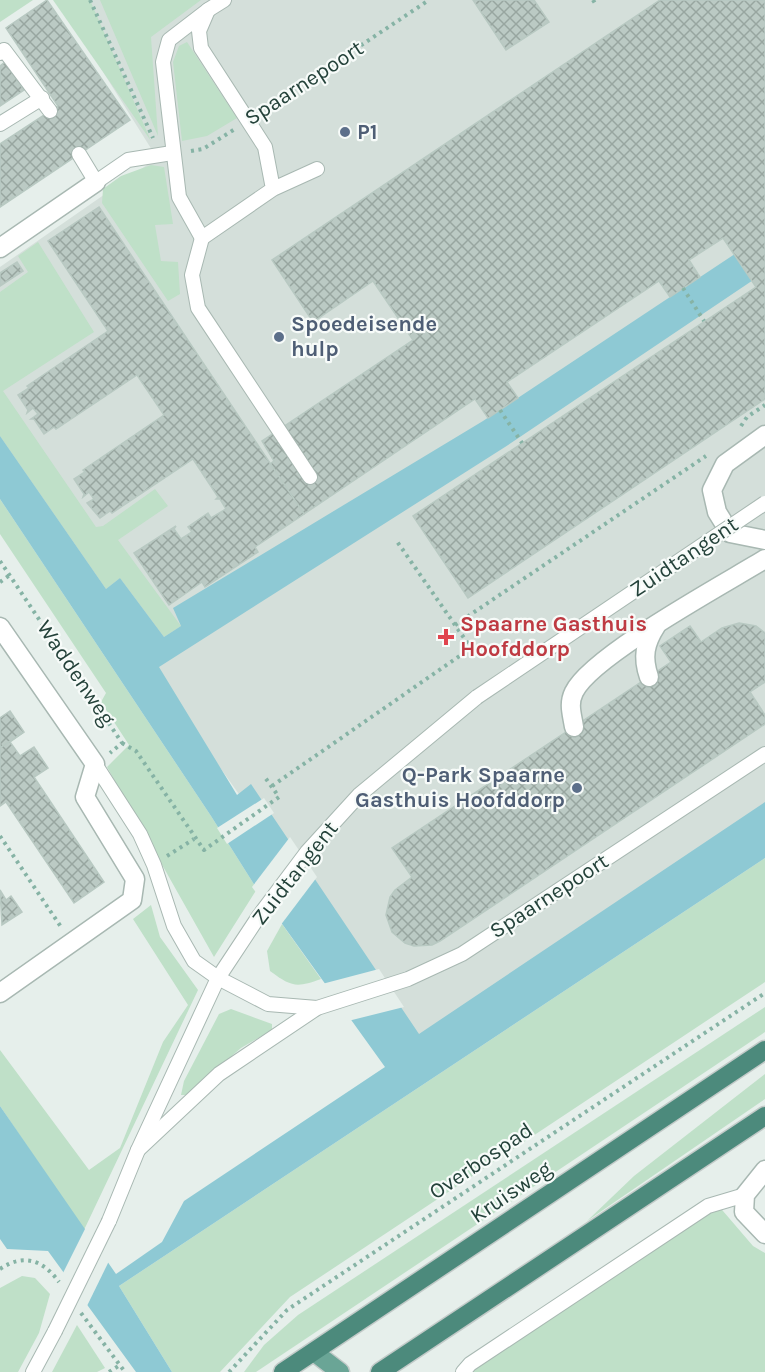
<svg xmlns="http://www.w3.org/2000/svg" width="765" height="1372" viewBox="0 0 765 1372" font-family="Karla,sans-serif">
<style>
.built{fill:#d4dfda}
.green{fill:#bfe0c8}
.water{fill:#8ec9d4}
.pier{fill:#e6efeb}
.building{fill:url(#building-cross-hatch);stroke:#b8c9c2;stroke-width:1.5}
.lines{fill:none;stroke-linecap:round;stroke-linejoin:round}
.service-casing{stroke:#a8b8b2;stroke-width:16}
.minor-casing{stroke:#a8b8b2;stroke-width:21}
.primary-casing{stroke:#c2cac8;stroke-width:21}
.trunk-casing{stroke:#c2cac8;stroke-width:21}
.path{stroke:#86b3a5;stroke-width:4;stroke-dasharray:3 4.5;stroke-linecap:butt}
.service{stroke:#fff;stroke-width:14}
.minor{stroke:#fff;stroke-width:18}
.primary{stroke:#6aa596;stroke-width:18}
.trunk{stroke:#4c8a7c;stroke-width:18}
.service-bridge-casing{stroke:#a8b8b2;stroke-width:16;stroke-linecap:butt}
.service-bridge{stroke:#fff;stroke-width:14}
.service-dot{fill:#5c6f8a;stroke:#f7fbf9;stroke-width:2}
.health-dot{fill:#e0444e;stroke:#f7fbf9;stroke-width:2}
.labels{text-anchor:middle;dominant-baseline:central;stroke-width:4.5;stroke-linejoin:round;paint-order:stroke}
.street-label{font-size:22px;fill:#24423a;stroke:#f7fbf9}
.service-label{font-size:22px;font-weight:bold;fill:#4e5e75;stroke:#f7fbf9;text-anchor:start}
.health-label{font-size:22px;font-weight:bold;fill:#be3a42;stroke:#f7fbf9;text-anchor:start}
</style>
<defs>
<pattern id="building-cross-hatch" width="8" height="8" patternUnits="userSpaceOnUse" patternTransform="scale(1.5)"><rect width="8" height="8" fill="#bbcac4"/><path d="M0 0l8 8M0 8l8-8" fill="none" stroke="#98a6a0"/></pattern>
</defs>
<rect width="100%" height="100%" fill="#e6efeb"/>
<!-- built -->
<polygon class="built" points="58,0 765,0 765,815 420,1048 0,459 0,267 157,158"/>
<!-- green -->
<g class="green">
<polygon points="0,0 33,0 0,22"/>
<polygon points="53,0 90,0 151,141"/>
<polygon points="100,0 201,0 151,37 158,136"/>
<polygon points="187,42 237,118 207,136 182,141 173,62 179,46"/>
<polygon points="151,165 164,167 173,224 155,225 161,261 178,262 180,294 168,301 102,203 103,189 121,176"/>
<polygon points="38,242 94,332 3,391 96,527 103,526 155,489 168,506 118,540 181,626 164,637 120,578 106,589 0,436 0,292 28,272 18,256"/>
<polygon points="0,499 211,816 257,889 214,957 107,767 129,745 101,702 106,693 0,534"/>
<polygon points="765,858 765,982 290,1297 220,1372 172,1372 119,1286"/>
<polygon points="151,905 160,937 198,990 84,1230 0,1106 0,1050 89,1170 120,1148 163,1042 188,1005 133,919"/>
<path d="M282 924 321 979C296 988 292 987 270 971L267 951Z"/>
<polygon points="765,1007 765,1032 256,1372 244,1372 264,1345 298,1315"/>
<polygon points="231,1009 272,1024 272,1030 241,1048 186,1095 181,1095 184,1081 219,1014"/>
<polygon points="765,1074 765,1099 587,1221 634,1176"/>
<polygon points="717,1204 753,1246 765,1253 765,1372 464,1372"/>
<polygon points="22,1276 35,1278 50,1294 39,1333 18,1372 0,1372 0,1288"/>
<polygon points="77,1325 105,1368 97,1372 52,1372"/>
</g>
<!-- water -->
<polygon class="water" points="765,234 765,272 505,447 159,667 237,795 251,784 419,1034 765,802 765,858 119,1286 172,1372 136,1372 48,1251 7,1249 0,1239 0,1106 116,1274 162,1242 184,1201 385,1067 257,889 211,816 0,499 0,436 106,589 120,578 164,637 181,626 173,608 483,421"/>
<!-- pier -->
<g class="pier">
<polygon points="264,798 274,813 227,844 217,828"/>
<polygon points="290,837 317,877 280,926 252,887"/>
<polygon points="379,969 404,1007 348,1021 322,984"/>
<polygon points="86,1227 109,1261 86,1308 62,1275"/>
</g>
<!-- building -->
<g class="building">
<polygon points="47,0 130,120 0,207 0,144 58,106 6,28"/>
<polygon points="473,0 534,0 549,22 506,50"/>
<polygon points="660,0 765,0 765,399 468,598 413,516 756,287 723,238 689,260 700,277 670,297 659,281 507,382 518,398 488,418 475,399 304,514 270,464 274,461 262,441 413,340 373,281 313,322 272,260"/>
<polygon points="5,62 24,90 0,106 0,66"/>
<polygon points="99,207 304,514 255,547 258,552 205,587 202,582 169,605 134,553 176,526 174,529 181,539 192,532 188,527 208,513 211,518 226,509 220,499 216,499 218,497 193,459 112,513 110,511 100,518 87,503 94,499 89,492 83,497 84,494 74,479 85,472 83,470 164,415 137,375 56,429 54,427 44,434 34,419 31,419 38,414 33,408 27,413 28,410 18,395 29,388 27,386 108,331 48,241"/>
<polygon points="17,262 23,271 0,286 0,273"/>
<polygon points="739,623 756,626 765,633 765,682 750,692 765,715 765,724 440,941 432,945 414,946 405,943 392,932 386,915 390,897 395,890 412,877 392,848 671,662 660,646 690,626 701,642 722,628"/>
<polygon points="10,711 24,732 0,748 0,718"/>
<polygon points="24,732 10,742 20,756 34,747 48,768 34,777 104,882 74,903 6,802 0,806 0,748"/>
<polygon points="0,890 6,900 11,896 22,912 2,925"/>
</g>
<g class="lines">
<defs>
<g id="service">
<polyline points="208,10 224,0"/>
<polyline points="0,53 4,50 50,111"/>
<polyline points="0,124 42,98"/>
<polyline points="79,154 96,182 128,160 172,153"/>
<polyline points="273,189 265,147 201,48 199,31 208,10 169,40 163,62 179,197 202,238 273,189 317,169"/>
<polyline points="202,238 192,275 198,308 310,477"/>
<polyline points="95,764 140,834 154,865 174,926 194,961 218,978 268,1004 317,1008"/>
<polyline points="138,1150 219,1074 317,1008 408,979 462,954 765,754"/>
<polyline points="109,1221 138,1150 218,978 259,916 307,852 359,795 477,697"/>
<polyline points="33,1372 55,1331"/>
<polyline points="463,1372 470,1364 708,1206 745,1195"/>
</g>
<g id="minor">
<polyline points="0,248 96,182"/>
<polyline points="765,435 725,464 712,490 717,512 730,533 765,540"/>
<polyline points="0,627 95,764 85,797 135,879 132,900 0,993"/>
<path d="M649 677C642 657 645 643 656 626"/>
<path d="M574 727C572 714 568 704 574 692 591 656 726 583 765 559"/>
<polyline points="765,1170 745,1195 744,1212 765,1234"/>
</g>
<polyline id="primary" points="314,1352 340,1372"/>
<g id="trunk">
<polyline points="283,1372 765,1050"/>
<polyline points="380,1372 765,1116"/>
</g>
</defs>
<!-- service casing -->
<use href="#service" class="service-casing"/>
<!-- minor casing -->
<use href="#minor" class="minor-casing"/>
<!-- primary casing -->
<use href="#primary" class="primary-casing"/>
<!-- trunk casing -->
<use href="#trunk" class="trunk-casing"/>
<!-- path -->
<g class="path">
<polyline points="90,0 153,138"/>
<polyline points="593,0 596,5"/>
<polyline points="261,112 429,0"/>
<polyline points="191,151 203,149 235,129"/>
<polyline points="683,288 704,321"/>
<polyline points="500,410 522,443"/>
<polyline points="741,426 747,417 765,405"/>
<polyline points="0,561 122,743 110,753"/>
<polyline points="0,582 10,575"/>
<polyline points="455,625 706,456"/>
<polyline points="122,743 136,751 204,850 279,797 264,776"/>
<polyline points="272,786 471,648 396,540"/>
<polyline points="0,836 61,927"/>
<polyline points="167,856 194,839"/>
<path d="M0 1269C24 1253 43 1260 59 1282"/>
<polyline points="81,1313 125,1372"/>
<polyline points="109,1372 120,1365"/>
<polyline points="229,1372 287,1310 765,993"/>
</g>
<!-- service -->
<use href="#service" class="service"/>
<!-- minor -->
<use href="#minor" class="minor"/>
<!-- primary -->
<use href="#primary" class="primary"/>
<!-- trunk -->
<use href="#trunk" class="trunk"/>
<defs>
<g id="service-bridge">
<polyline points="477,697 765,503"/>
<polyline points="55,1331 109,1221"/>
</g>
</defs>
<!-- service-bridge casing -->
<use href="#service-bridge" class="service-bridge-casing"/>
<!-- service-bridge -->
<use href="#service-bridge" class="service-bridge"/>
</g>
<!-- markers -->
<g class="service-dot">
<circle cx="345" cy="132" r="6"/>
<circle cx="279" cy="337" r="6"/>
<circle cx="577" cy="788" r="6"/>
</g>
<path class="health-dot" d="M443 628h6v6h6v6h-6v6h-6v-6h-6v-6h6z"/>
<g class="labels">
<!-- street labels -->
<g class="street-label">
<text transform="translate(304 83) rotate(-33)">Spaarnepoort</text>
<text transform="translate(684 557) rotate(-34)">Zuidtangent</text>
<text transform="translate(76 673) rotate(56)">Waddenweg</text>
<text transform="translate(295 873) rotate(-52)">Zuidtangent</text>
<text transform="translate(549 896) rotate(-33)">Spaarnepoort</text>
<text transform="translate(481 1161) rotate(-34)">Overbospad</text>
<text transform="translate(511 1192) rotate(-34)">Kruisweg</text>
</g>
<!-- service labels -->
<g class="service-label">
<text x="357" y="132">P1</text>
<text x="291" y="324">Spoedeisende<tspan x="291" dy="25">hulp</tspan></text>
<text x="565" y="775" text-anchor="end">Q-Park Spaarne<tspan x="565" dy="25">Gasthuis Hoofddorp</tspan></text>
</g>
<!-- health labels -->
<g class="health-label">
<text x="460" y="624">Spaarne Gasthuis<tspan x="460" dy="25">Hoofddorp</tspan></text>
</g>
</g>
</svg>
